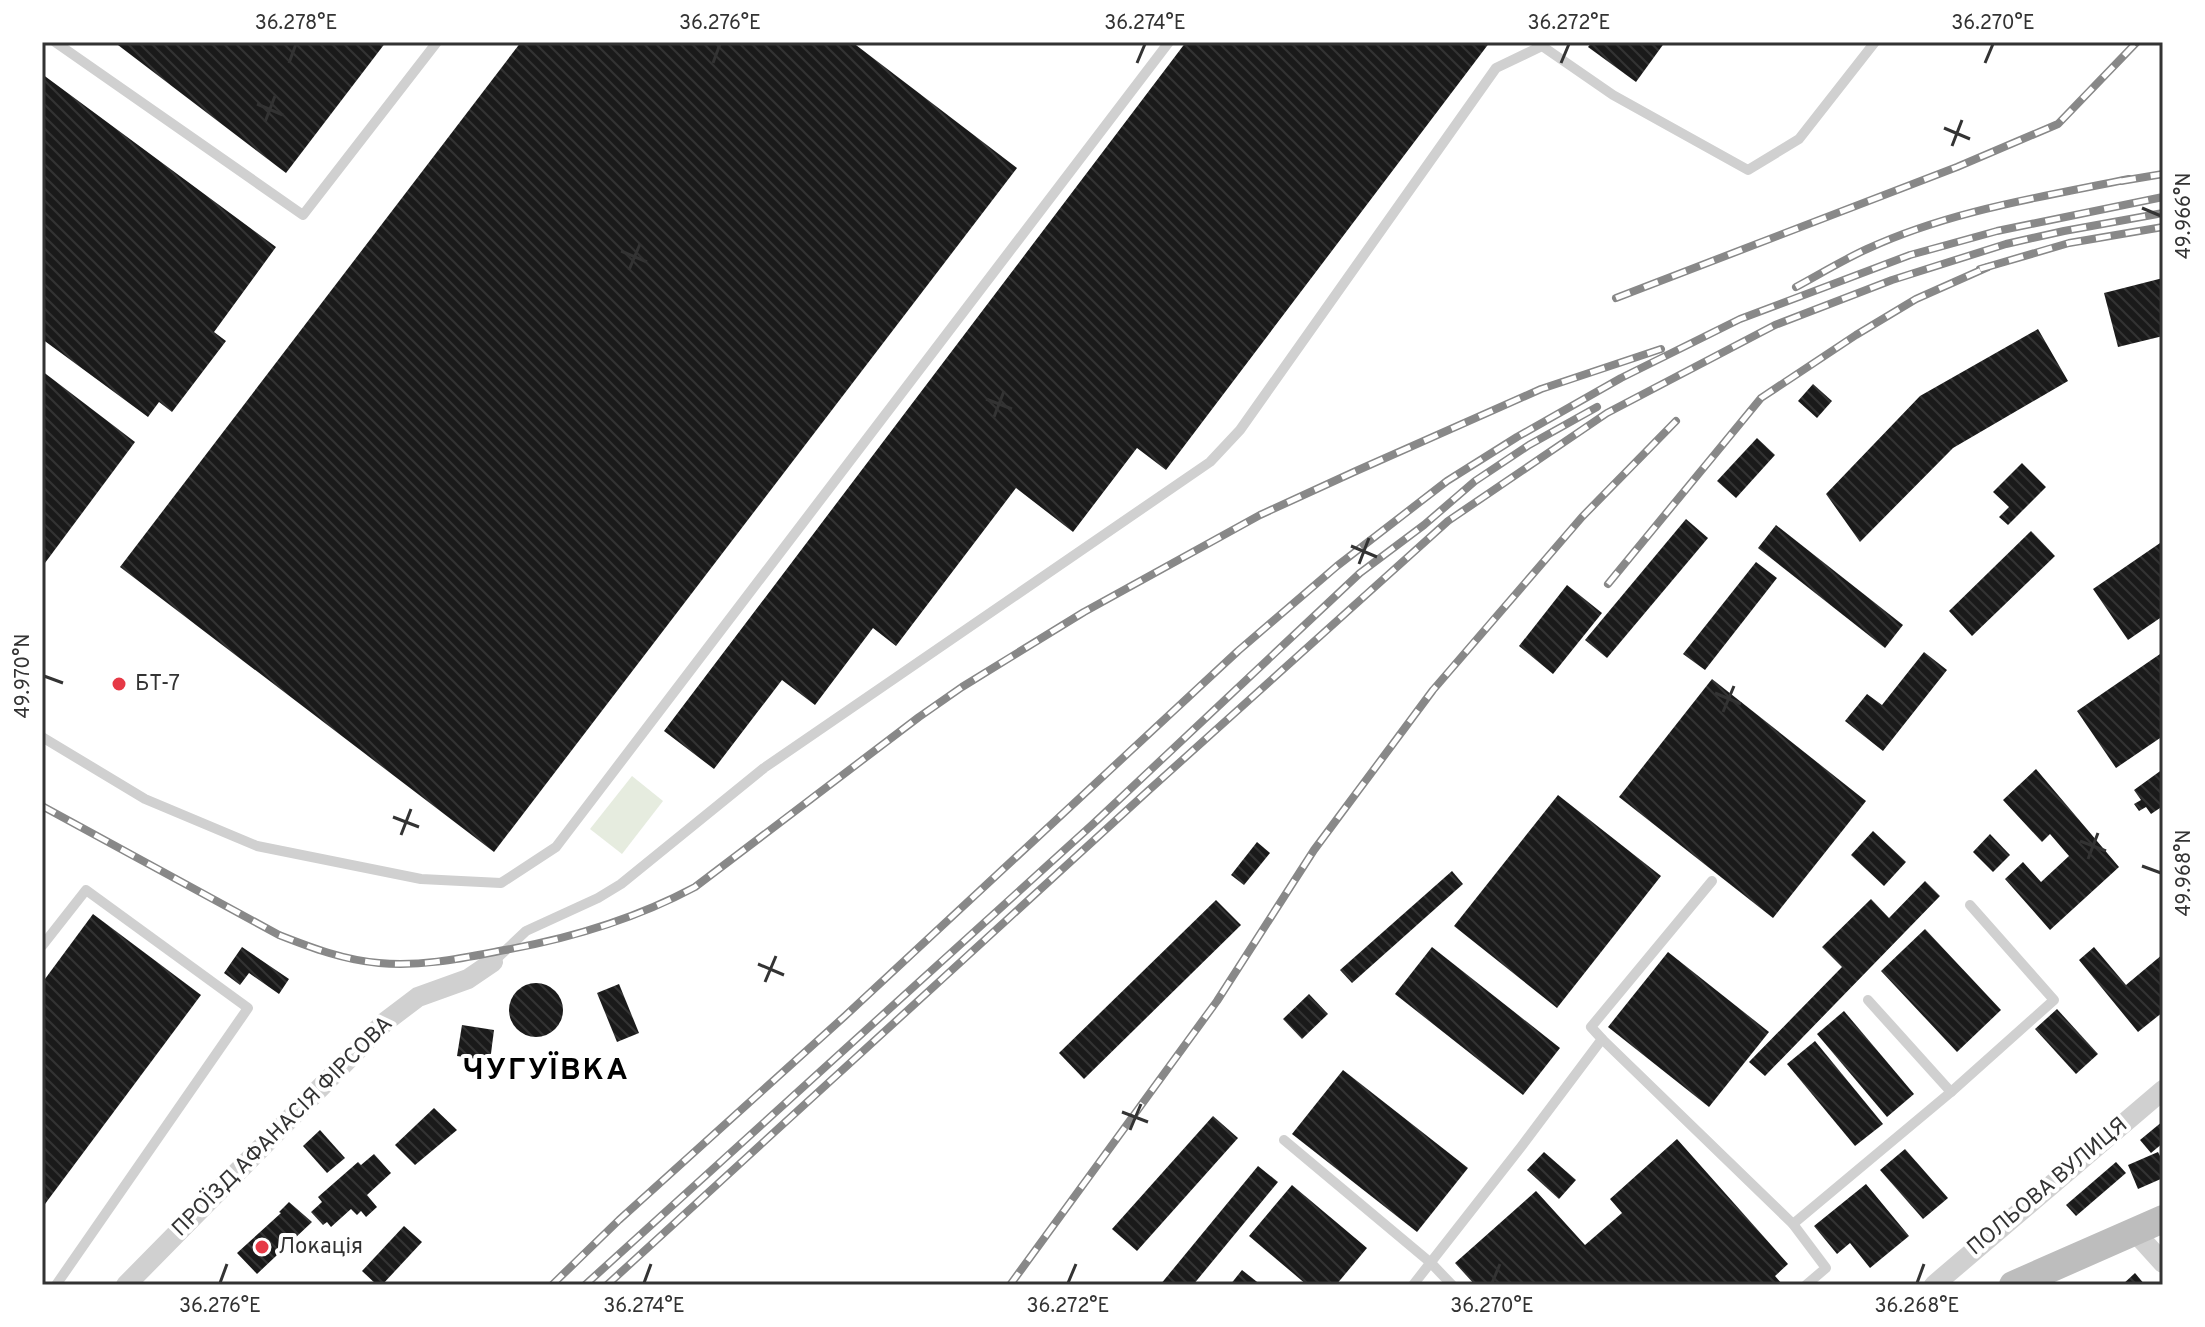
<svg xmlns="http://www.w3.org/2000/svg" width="2205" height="1327" viewBox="0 0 2205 1327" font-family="Overpass,sans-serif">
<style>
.garden{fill:#e6ecdf}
.building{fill:url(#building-back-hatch)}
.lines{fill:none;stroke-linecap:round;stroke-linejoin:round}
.service{stroke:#d0d0d0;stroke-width:10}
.minor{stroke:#d0d0d0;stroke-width:20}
.secondary{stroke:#bdbdbd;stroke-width:28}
.rail-casing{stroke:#888;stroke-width:8}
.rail{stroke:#fff;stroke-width:5;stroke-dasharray:15;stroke-linecap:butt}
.ticks{fill:none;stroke:#333;stroke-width:3}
.poi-dot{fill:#e63946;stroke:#fff;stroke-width:3}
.labels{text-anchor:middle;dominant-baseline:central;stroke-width:8;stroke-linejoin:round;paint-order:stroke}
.poi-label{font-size:22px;fill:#333;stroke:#fff;text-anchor:start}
.street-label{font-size:22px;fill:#333;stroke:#fff}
.district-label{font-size:30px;font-weight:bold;letter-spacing:2px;fill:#000;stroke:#fff}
.neatline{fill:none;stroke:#333;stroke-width:3}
.ticks-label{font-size:20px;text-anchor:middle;fill:#333}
</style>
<defs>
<pattern id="building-back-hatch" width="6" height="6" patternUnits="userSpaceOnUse" patternTransform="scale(2)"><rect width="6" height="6" fill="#1a1a1a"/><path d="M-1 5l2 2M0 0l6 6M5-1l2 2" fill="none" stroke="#333"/></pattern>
</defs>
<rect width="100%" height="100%" fill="#fff"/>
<!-- garden -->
<polygon class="garden" points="632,776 663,801 622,854 590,829"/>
<!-- building -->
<g class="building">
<polygon points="114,42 386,42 286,173"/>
<polygon points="521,42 852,42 1017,168 494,852 120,567"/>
<polygon points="1186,42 1490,42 1166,470 1137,448 1073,532 1016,488 896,646 873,628 815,705 782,680 714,769 664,731"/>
<polygon points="1592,42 1665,42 1636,82 1588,47"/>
<polygon points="42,74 276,247 214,332 226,341 172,412 159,402 148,417 42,339"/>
<polygon points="2163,278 2163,336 2118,347 2104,293"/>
<polygon points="2038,329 2068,381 1953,448 1860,542 1826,494 1920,396"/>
<polygon points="42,371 135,442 42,567"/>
<polygon points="1813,384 1832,401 1817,418 1798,401"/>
<polygon points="1757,438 1775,455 1736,498 1717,481"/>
<polygon points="2022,463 2046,487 2008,525 1999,517 2009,507 1993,492"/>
<polygon points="1686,519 1708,538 1607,658 1585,640"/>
<polygon points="1776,525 1903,625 1885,648 1758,548"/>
<polygon points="2031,531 2055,556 1972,636 1949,611"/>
<polygon points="2163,541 2163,616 2128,640 2093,589"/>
<polygon points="1756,562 1777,578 1705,670 1683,654"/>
<polygon points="1567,585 1602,613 1553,674 1519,646"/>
<polygon points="1924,652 1947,670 1883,751 1845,721 1867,694 1882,705"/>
<polygon points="2163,652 2163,736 2116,768 2077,711"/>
<polygon points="1712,679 1866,801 1773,918 1619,797"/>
<polygon points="2036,769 2119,867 2050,930 2005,879 2023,862 2041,882 2069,856 2050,834 2042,842 2003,800"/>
<polygon points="2163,769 2163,806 2151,814 2146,807 2139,811 2134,804 2141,800 2134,790"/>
<polygon points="1558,795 1661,876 1557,1008 1454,926"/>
<polygon points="1873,831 1906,862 1884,886 1851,855"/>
<polygon points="1990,834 2010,855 1993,872 1973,852"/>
<polygon points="1257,842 1270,853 1244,885 1231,875"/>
<polygon points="1452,871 1463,884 1352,983 1340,970"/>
<polygon points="1925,881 1940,896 1765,1076 1749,1062 1842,967 1822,947 1871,899 1889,918"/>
<polygon points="1216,900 1241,925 1084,1079 1059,1053"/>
<polygon points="93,914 201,995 42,1208 42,983"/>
<polygon points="1925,929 2001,1010 1957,1052 1881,971"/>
<polygon points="242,947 289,979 279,994 249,973 240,985 224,973"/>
<polygon points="1432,947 1560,1048 1523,1095 1395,994"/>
<polygon points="2094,947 2126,985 2163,954 2163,1012 2138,1032 2079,960"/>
<polygon points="1668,952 1769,1032 1709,1107 1608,1027"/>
<circle cx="536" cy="1010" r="27"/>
<polygon points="619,984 639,1033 617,1042 597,993"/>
<polygon points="1309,994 1328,1014 1302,1039 1283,1019"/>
<polygon points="2057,1009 2098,1054 2076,1074 2035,1029"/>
<polygon points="1844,1011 1914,1094 1887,1117 1817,1034"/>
<polygon points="462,1025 494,1030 490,1061 457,1056"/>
<polygon points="1815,1041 1883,1124 1855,1146 1787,1064"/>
<polygon points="1343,1070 1468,1168 1417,1232 1292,1134"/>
<polygon points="434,1108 457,1130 415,1165 395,1145"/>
<polygon points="1213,1116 1238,1138 1137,1251 1112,1229"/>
<polygon points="2163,1121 2163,1143 2151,1153 2140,1140"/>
<polygon points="320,1130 345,1158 327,1173 303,1146"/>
<polygon points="1677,1139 1788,1264 1775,1276 1783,1285 1475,1285 1455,1263 1536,1191 1585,1245 1622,1213 1610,1199"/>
<polygon points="1905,1149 1948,1198 1923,1219 1880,1170"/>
<polygon points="1544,1152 1576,1180 1559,1199 1527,1170"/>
<polygon points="2158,1152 2163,1162 2163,1178 2138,1189 2128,1165"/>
<polygon points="374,1154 391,1173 367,1195 377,1207 366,1217 361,1211 357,1215 351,1209 331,1227 327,1222 323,1225 311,1212 322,1202 318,1197 358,1162 361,1165"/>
<polygon points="2116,1162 2126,1173 2076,1216 2066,1205"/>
<polygon points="1258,1166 1278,1182 1193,1285 1160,1285"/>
<polygon points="1866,1184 1909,1236 1870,1268 1850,1243 1837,1254 1814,1226"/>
<polygon points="1292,1185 1367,1248 1336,1285 1307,1285 1249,1236"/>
<polygon points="289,1202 312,1222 257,1274 237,1253 281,1213 279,1212"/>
<polygon points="404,1226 422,1242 382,1285 377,1285 362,1271"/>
<polygon points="1242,1270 1261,1285 1230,1285"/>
<polygon points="2135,1273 2145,1285 2122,1285"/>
</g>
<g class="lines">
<!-- service -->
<g class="service">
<polyline points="55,42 303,215 437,42"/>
<polyline points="1542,46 1613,95 1748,170 1799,139 1875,42"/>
<polyline points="42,737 145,799 257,846 421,879 501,883 556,847 1169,42"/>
<polyline points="42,946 86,890 248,1008 56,1285"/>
<polyline points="493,962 526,931 598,898 621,884 764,768 1210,462 1240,430 1496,68 1542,46 1545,42"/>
<polyline points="1868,1000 1951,1092"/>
<polyline points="1602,1039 1793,1224 1826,1268 1806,1285"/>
<polyline points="1284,1140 1431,1263 1452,1285"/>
<polyline points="1793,1224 1951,1092 2054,1000 1970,905"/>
<polyline points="1413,1285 1521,1147 1602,1039 1591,1027 1712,881"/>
</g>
<!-- minor -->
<g class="minor">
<polyline points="2134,1231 2163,1263"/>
<polyline points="126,1285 385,1022 418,997 468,979 493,962"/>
<polyline points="1934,1285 2163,1090"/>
</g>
<!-- secondary -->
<polyline class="secondary" points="2013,1285 2163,1219"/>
<defs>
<g id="rail">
<polyline points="2121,181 2163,174"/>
<polyline points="1980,269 2069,243 2163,227"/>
<path d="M1796 287C1820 274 1843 260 1867 249 1949 211 2041 197 2129 179"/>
<polyline points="1616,298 1957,167 2058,124 2137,42"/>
<polyline points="1608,584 1761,398 1856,335 1916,299 1988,267"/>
<path d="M42 806 279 935C312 948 344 960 379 963 422 967 463 958 505 950 572 938 635 919 695 887L919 717 962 687 1084 612 1260 515 1356 471 1541 389 1661 349"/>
<polyline points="552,1285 619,1220 845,1016 1238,651 1337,566 1447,481 1517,437 1621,378 1740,319 1910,255 1997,231 2163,197"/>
<polyline points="585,1285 1093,824 1360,573 1424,525 1475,481 1529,445 1597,407"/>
<polyline points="607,1285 1149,790 1448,521 1607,413 1775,325 1892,280 2006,244 2064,231 2163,213"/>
<polyline points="1010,1285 1217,1001 1314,850 1433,690 1582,517 1676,421"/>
</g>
</defs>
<!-- rail casing -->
<use href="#rail" class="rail-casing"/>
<!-- rail -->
<use href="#rail" class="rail"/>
</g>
<!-- ticks -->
<path class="ticks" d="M289 63 296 44M713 63 720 44M1137 63 1145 44M1561 63 1569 44M1985 63 1993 44M257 104 283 115M265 122 275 96M1944 128 1970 139M1952 146 1962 120M2142 208 2161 216M621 251 647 262M629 270 640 244M986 399 1012 409M994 417 1004 391M1351 546 1377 557M1359 564 1369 538M44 676 63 683M1715 693 1741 704M1723 712 1734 686M393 817 419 827M401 835 411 809M2080 841 2106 851M2088 859 2098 833M2142 866 2161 873M758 964 784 975M765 982 776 956M1122 1112 1148 1122M1130 1130 1141 1104M220 1283 227 1264M644 1283 651 1264M1068 1283 1076 1264M1492 1283 1500 1264M1917 1283 1924 1264"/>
<!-- markers -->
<g class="poi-dot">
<circle cx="119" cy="684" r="8"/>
<circle cx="262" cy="1247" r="8"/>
</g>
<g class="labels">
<!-- poi labels -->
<g class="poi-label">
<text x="135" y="684">БТ-7</text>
<text x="278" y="1247">Локація</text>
</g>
<!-- street labels -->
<g class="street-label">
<text transform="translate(283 1127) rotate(-45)">ПРОЇЗД АФАНАСІЯ ФІРСОВА</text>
<text transform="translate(2048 1187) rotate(-40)">ПОЛЬОВА ВУЛИЦЯ</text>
</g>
<!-- district labels -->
<g class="district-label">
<text x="546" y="1071">ЧУГУЇВКА</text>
</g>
</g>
<!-- border -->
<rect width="2205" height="1327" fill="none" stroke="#ffffff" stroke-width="88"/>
<rect x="44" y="44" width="2117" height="1239" class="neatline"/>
<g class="ticks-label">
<text x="296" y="29">36.278°E</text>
<text x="720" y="29">36.276°E</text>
<text x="1145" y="29">36.274°E</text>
<text x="1569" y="29">36.272°E</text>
<text x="1993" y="29">36.270°E</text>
<text transform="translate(2183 216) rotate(-90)" y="7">49.966°N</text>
<text transform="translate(22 676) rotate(-90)" y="7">49.970°N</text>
<text transform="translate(2183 873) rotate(-90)" y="7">49.968°N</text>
<text x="220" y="1312">36.276°E</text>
<text x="644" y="1312">36.274°E</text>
<text x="1068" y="1312">36.272°E</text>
<text x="1492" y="1312">36.270°E</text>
<text x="1917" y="1312">36.268°E</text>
</g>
</svg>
